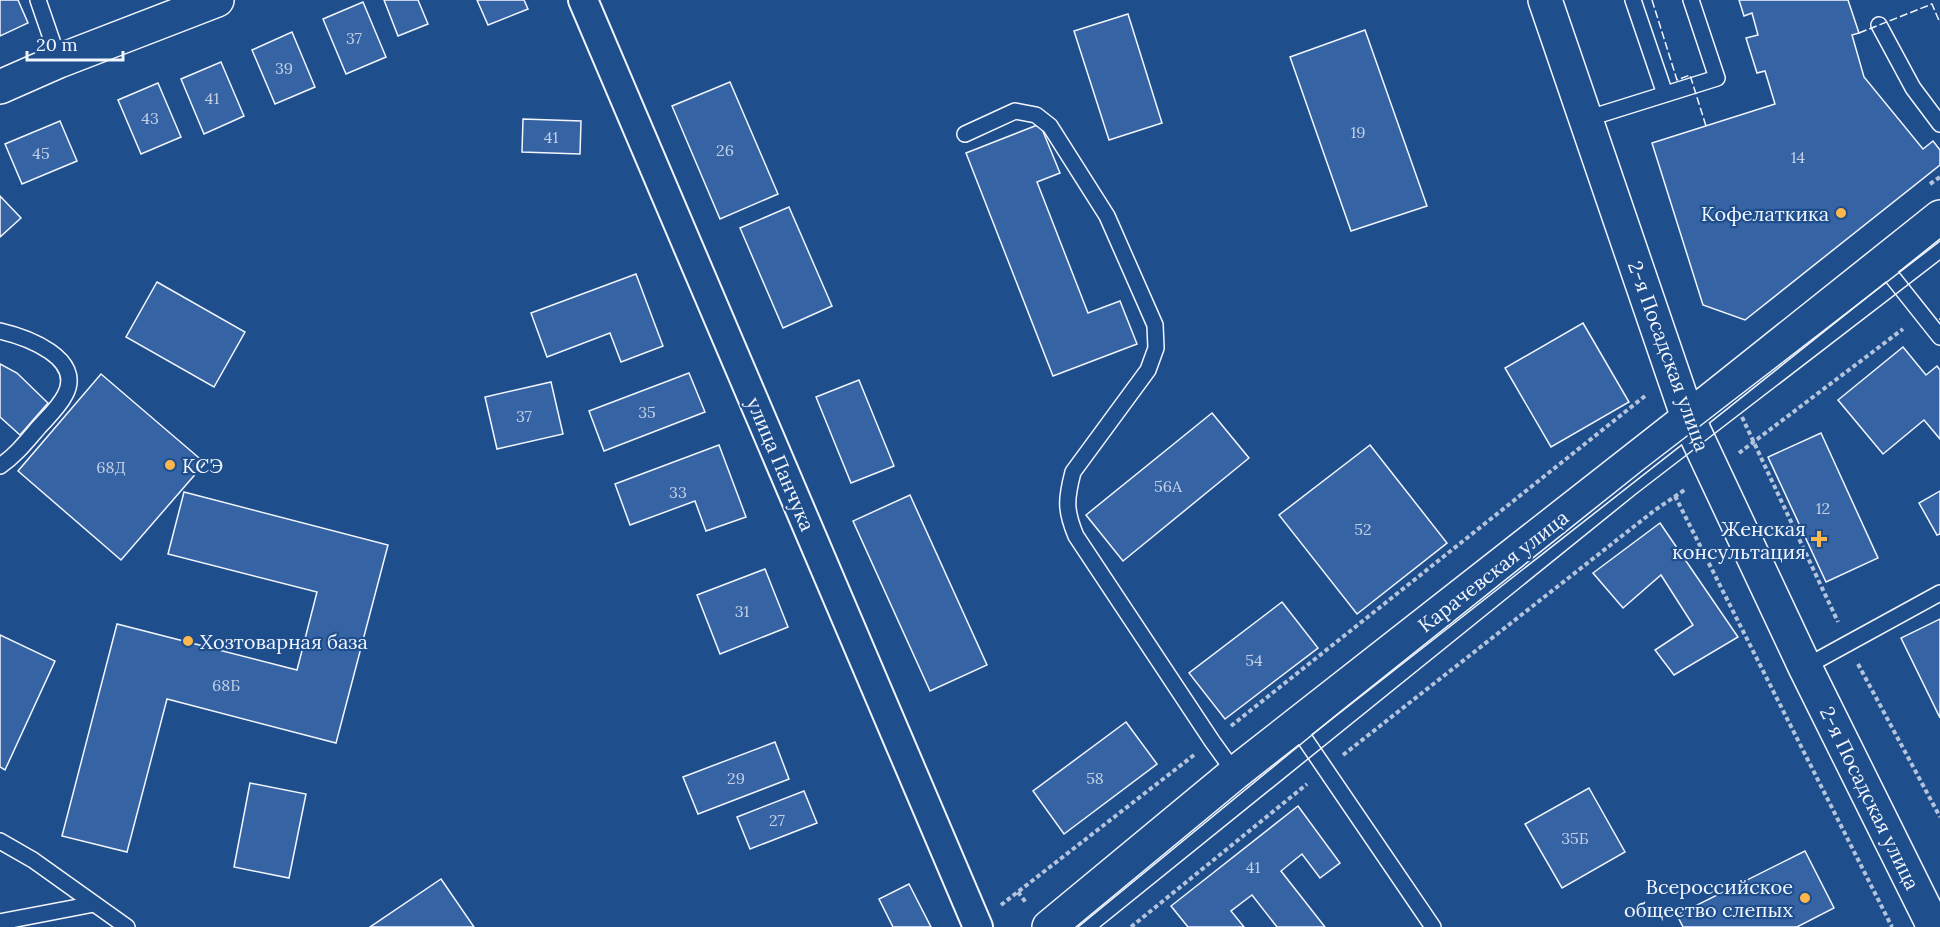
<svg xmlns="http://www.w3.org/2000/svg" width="1940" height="927" viewBox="0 0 1940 927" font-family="Lora,serif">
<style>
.building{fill:#3563a3;stroke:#f2f6ff;stroke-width:1.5}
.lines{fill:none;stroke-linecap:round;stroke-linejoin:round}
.service-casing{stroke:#f2f6ff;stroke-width:18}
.minor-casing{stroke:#f2f6ff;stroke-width:32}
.tertiary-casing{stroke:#f2f6ff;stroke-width:36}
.secondary-casing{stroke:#f2f6ff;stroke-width:36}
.path{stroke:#b3c4dc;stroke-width:4;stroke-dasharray:4.5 3;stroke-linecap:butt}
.service{stroke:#1f4e8c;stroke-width:15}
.minor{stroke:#1f4e8c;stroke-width:28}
.tertiary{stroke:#1f4e8c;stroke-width:33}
.secondary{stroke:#1f4e8c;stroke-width:33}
.tram{stroke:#f2f6ff;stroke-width:1.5}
.fence{stroke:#f2f6ff;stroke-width:1.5;stroke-dasharray:8 3;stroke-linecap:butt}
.poi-dot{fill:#ffb74d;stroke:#1f4e8c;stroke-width:2}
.labels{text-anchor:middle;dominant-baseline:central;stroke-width:4.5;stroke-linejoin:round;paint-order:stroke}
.number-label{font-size:16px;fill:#c3d1e8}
.poi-label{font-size:20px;fill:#f2f6ff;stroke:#1f4e8c;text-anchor:end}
.street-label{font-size:20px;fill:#f2f6ff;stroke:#1f4e8c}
</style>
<rect width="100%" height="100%" fill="#1f4e8c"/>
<!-- building -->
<g class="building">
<polygon points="0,0 18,0 28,23 0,36"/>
<polygon points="384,0 418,0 428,24 398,36"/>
<polygon points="477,0 524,0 528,9 488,25"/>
<polygon points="1739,0 1848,0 1859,33 1852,35 1864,77 1923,149 1933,141 1940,150 1940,165 1745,320 1703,305 1652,143 1775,104 1765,71 1757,73 1746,38 1758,35 1752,13 1744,16"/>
<polygon points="363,2 386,57 346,74 323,19"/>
<polygon points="1128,14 1162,123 1109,140 1074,31"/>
<polygon points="1365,30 1427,206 1351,231 1290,57"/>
<polygon points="292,32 315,87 275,104 252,50"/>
<polygon points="221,62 244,116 204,134 181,79"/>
<polygon points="730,82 778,194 720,219 672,106"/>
<polygon points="158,83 181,137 141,154 118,100"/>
<polygon points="523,119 581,121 580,154 522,152"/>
<polygon points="60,121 77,161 22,184 5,144"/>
<polygon points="1040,124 1060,173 1037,182 1088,313 1120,301 1137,344 1053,376 966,153"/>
<polygon points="0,196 21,218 0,237"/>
<polygon points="789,207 832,306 783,328 740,228"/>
<polygon points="636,274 663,346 621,362 610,333 547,357 531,313"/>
<polygon points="157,282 245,332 214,387 126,337"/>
<polygon points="1583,323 1629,402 1551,447 1505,368"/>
<polygon points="1903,347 1926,375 1937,366 1940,370 1940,439 1924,420 1883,454 1838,400"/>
<polygon points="0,364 17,373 48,403 20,435 0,417"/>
<polygon points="689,373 705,412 604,451 589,411"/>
<polygon points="101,374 205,463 121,560 18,471"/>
<polygon points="859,380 894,466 851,483 816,397"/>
<polygon points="551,382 563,434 497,449 485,397"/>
<polygon points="1212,413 1249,458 1123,561 1086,515"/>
<polygon points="1821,433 1878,558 1826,582 1768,457"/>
<polygon points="719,445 746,517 706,531 695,501 630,525 615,484"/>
<polygon points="1370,445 1447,543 1357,614 1279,515"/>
<polygon points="1940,491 1940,534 1937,535 1919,503"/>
<polygon points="184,492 388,545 336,743 167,699 127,852 62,836 117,624 297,670 317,592 168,554"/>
<polygon points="910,495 987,665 930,691 853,521"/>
<polygon points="1660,523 1738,637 1674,675 1655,650 1693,625 1661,575 1623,608 1593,573"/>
<polygon points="765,569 788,627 720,654 697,595"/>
<polygon points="1282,602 1318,648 1225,719 1189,673"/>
<polygon points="1940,619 1940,718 1901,638"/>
<polygon points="0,635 55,661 5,770 0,767"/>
<polygon points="1126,722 1157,764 1064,834 1033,791"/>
<polygon points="775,742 789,779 698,814 683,777"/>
<polygon points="250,783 306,794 289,878 234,867"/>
<polygon points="1589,788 1625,852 1562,888 1525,824"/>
<polygon points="804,791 817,823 750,849 737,817"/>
<polygon points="1298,806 1340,863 1320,878 1302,854 1281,871 1325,927 1277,927 1252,895 1231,911 1244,927 1188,927 1171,906"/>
<polygon points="1805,851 1834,908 1797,927 1683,927 1677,915"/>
<polygon points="441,879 474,927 370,927"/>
<polygon points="909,884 931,927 893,927 879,899"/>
</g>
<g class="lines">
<defs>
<g id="service">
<polyline points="38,0 59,61"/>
<polyline points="1633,0 1665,94"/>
<polyline points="1879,25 1913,88 1940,124"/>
<polyline points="1586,119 1717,78 1691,0"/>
<path d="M965 134 1015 111 1036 115 1050 126 1107 216 1155 325 1156 348 1148 370 1073 472C1066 499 1065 510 1076 536L1212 741 1235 773"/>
<polyline points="1882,264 1940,337"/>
<path d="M0 331C26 337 85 358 65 395 59 407 48 417 39 427 27 441 16 455 0 466"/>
<polyline points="1805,667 1940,593"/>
<polyline points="1296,726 1433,927"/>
<polyline points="0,841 33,860 127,927"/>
<polyline points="0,922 94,904"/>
</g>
<polyline id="minor" points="583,0 978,927"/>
<g id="tertiary">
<polyline points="1545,0 1688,418 1805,667 1934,927"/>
<polyline points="1049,927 1235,773 1688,418 1940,217"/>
</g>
<polyline id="secondary" points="0,87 59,61 217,0"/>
</defs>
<!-- service casing -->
<use href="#service" class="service-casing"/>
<!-- minor casing -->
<use href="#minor" class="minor-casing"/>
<!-- tertiary casing -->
<use href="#tertiary" class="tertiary-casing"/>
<!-- secondary casing -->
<use href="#secondary" class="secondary-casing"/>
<!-- path -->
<g class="path">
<polyline points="1930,184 1940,177"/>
<polyline points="1742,417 1838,622"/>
<polyline points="1739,453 1903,329"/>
<polyline points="1675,496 1892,927"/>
<polyline points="1858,664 1940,817"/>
<polyline points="1231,726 1645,396"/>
<polyline points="1343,755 1655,510 1686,489"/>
<polyline points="1018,892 1027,904"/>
<polyline points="1001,905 1194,755"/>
<polyline points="1131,927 1307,784"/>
</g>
<!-- service -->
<use href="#service" class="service"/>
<!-- minor -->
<use href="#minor" class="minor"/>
<!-- tertiary -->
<use href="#tertiary" class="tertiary"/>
<!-- secondary -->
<use href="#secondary" class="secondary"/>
<!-- tram -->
<g class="tram">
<polyline points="1078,927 1340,712 1643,470 1940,241"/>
<polyline points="1100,927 1636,494 1940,260"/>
</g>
<!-- fence -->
<g class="fence">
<polyline points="1652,0 1677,80 1690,75 1706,126"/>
<polyline points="1859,33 1932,4 1940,23"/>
<polyline points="1939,319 1940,319"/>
</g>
</g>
<!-- markers -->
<g class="poi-dot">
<circle cx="1841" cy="213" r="6"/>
<circle cx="170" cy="465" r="6"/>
<path d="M1816 530h6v6h6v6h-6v6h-6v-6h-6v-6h6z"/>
<circle cx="188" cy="641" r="6"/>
<circle cx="1805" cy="898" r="6"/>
</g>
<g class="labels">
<!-- number labels -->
<g class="number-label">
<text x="354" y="38">37</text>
<text x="284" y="68">39</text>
<text x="212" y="98">41</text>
<text x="150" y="118">43</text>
<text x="1358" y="132">19</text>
<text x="551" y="137">41</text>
<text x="725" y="150">26</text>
<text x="41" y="153">45</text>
<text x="1798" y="157">14</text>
<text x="647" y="412">35</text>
<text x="524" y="416">37</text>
<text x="111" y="467">68Д</text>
<text x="1168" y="486">56А</text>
<text x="678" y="492">33</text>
<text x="1823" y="508">12</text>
<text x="1363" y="529">52</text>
<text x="742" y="611">31</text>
<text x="1254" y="660">54</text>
<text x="226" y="685">68Б</text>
<text x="736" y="778">29</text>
<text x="1095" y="778">58</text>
<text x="777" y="820">27</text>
<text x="1575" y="838">35Б</text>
<text x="1253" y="867">41</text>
</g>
<!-- poi labels -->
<g class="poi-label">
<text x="1829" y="213">Кофелаткика</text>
<text x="182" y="465" text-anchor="start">КСЭ</text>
<text x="1806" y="528">Женская<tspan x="1806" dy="23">консультация</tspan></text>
<text x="200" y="641" text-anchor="start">Хозтоварная база</text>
<text x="1793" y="886">Всероссийское<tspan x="1793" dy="23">общество слепых</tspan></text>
</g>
<!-- street labels -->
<g class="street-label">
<text transform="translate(1669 356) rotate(70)">2-я Посадская улица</text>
<text transform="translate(781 464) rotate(67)">улица Панчука</text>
<text transform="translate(1493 571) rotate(-38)">Карачевская улица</text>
<text transform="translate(1870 798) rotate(64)">2-я Посадская улица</text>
</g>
</g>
<!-- scale -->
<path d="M27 51v9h96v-9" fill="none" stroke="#f2f6ff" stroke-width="3"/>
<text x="36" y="51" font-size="18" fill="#f2f6ff" stroke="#1f4e8c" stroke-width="4.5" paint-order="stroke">20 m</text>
</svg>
